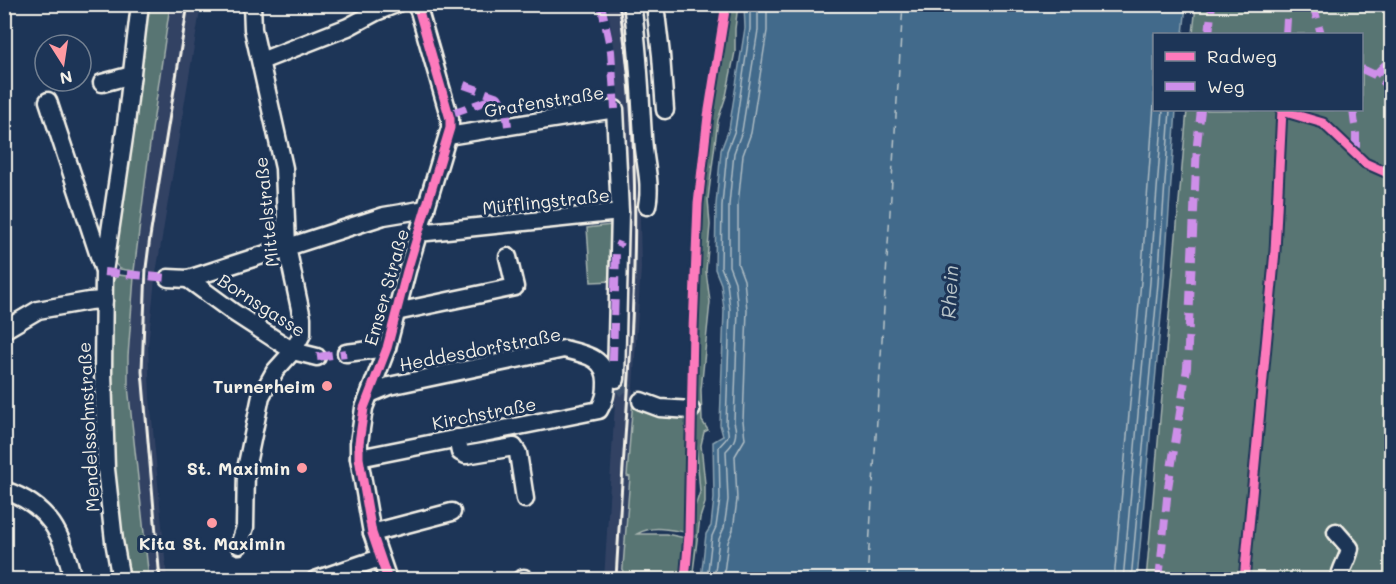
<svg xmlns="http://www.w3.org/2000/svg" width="1396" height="584" viewBox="0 0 1396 584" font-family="Mali,sans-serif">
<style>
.built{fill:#324264}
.green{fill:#587573;stroke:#a6b3ae;stroke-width:1.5}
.water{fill:#436b8b;stroke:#8aa1b0;stroke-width:1.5}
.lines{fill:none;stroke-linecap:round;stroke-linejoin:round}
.shore{stroke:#adbbc3;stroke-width:1.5}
.ferry{stroke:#b6c2c7;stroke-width:1.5;stroke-dasharray:8 6;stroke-linecap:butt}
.minor-tunnel{stroke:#3d516d;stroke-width:16;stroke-dasharray:16 8;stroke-linecap:butt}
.minor-casing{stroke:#f4f1e8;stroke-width:21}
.minor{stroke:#1d3557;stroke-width:16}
.rail{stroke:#f4f1e8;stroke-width:3}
.quiet{stroke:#ce8fe9;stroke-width:8;stroke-dasharray:15 8;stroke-linecap:butt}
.cycleway-casing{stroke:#1d3557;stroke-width:13}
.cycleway{stroke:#fd7abc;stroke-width:9}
.poi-dot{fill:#ff9aa2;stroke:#1d3557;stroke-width:2}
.labels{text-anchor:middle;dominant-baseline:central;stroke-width:6;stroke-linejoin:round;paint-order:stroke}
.street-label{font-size:18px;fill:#f4f1e8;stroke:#1d3557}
.poi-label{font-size:18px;font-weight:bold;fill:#f4f1e8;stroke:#1d3557;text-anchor:end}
.water-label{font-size:20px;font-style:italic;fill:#b6c2c7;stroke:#1d3557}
</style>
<rect width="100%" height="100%" fill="#1d3557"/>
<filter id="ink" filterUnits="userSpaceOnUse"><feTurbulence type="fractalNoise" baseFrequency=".0167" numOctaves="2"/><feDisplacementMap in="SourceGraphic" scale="12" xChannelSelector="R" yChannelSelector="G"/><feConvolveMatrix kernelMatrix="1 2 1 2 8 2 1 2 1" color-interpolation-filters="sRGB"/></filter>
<g filter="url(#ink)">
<!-- built -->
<g class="built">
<polygon points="625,4 638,126 641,268 627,476 630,477 622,579 604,580 616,387 622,139 614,45 607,5"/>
<polygon points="170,5 201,5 156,273 134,271 150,144"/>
<polygon points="134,277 155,279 148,345 150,398 167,579 149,579 138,487 130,415 128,356"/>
</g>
<!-- green -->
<g class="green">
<polygon points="145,5 170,5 150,144 134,271 120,269 113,261"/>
<polygon points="728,5 738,5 735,29 735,52 726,96 718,120 708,199 710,225 706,271 710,302 701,390 702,421 708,430 704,432 701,445 705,484 705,503 700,518 692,579 688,580 693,513 700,492 694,416 694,348 702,205 711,112"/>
<polygon points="1196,5 1391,5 1391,579 1343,579 1345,549 1335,579 1146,580 1187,110 1362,110 1362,34 1193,34"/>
<polygon points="611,225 614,281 591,282 587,228"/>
<polygon points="119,275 134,277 128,356 128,386 149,579 125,579 110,471 112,281"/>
<path d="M633 399 639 405 688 417 687 529 684 532C667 529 652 525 637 534H666L686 538 682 579 622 580 630 477 627 476Z"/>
</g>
<!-- water -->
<polygon class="water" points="744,5 1186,5 1183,34 1154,34 1154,110 1176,110 1164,283 1137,579 701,579 706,534 711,526 714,498 713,442 723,436 720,425 724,310 721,284 715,269 716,205 721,150 729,129 745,28"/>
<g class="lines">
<!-- shore -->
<g class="shore">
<path d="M707 580 712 536 716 527 720 499 719 447C727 437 731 438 726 424L730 310 727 282 721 267 722 205 727 151 735 130 750 29V4"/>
<path d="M714 580 719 539 724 528 728 500 726 451C735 442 738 435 734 422L738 310 735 282 729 266V205L734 153 742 131 758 30V4"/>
<polyline points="723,580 728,542 733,530 737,500 735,456 745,439 743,421 747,310 744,280 738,264 738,205 743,155 751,133 767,31 767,4"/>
<polyline points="1114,580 1141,281 1154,104"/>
<polyline points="1123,580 1150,282 1163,110"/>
<polyline points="1131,580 1158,283 1170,110"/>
</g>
<!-- ferry -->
<polyline class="ferry" points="867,580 903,4"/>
<!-- minor-tunnel -->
<polyline class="minor-tunnel" points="616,379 629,394 641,401"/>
<defs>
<g id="minor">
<path d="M632 4C639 50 640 92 643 137 644 161 652 183 647 206"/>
<polyline points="655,4 661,55 665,110"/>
<polyline points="261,61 348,27 376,12 396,4"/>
<polyline points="102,83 132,75"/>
<polyline points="48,101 103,268"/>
<polyline points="448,136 615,109 620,212 616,379"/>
<polyline points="418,233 620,212"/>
<polyline points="168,278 188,279 384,216 426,209"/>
<polyline points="188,279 233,312 293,351 317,357"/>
<polyline points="396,312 515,287 508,257"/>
<polyline points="4,330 38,310 89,301 104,300"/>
<polyline points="346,353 387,348"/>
<polyline points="641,401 660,408 691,410"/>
<polyline points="457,438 460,452 466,455 514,447 518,453 525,499"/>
<path d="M359 458 599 410C605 400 606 393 606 382 606 357 584 354 564 349L389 386 370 394"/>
<path d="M4 490C50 506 63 534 73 580"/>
<path d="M1336 532 1350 548C1348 560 1341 567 1339 580"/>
<polyline points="372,533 452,512"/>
<polyline points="239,545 245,527 246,469 261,396 275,371 293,351 302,334 302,318 287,247 284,168 253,29 252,4"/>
<polyline points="121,580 114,541 106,469 103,372 104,272 126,124 140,4"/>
<polyline points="315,580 380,558"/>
<polyline points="388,580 372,533 359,458 359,443 364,408 387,348 407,271 450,128 450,119 419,11 415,4"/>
<polyline points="520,580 524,578"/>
</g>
</defs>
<!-- minor casing -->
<use href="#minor" class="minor-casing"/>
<!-- minor -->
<use href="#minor" class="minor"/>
<!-- rail -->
<g class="rail">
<polyline points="160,580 142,371 146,268 150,237 188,4"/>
<path d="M616 580C626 388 651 195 619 4"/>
</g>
<!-- quiet -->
<g class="quiet">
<polyline points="601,4 611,51 615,109"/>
<polyline points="1313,4 1321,34"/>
<polyline points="1209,34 1212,4"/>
<polyline points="1286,34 1288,4"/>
<polyline points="1362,69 1375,75 1392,90"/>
<polyline points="1375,75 1392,58"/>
<polyline points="464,85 498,97"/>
<polyline points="1353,110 1356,133 1356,154"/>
<polyline points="452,113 498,97 506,110 508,126"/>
<polyline points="104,272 168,278"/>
<polyline points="317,357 346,353"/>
<polyline points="613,361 616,251 620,242"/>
<polyline points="1159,580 1168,488 1187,368 1197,144 1201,110"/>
</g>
<defs>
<g id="cycleway">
<polyline points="1282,111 1323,123 1365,163 1392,175"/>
<polyline points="388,580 372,533 359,458 359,443 364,408 387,348 407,271 450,128 450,119 419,11 415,4"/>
<polyline points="685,580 689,535 693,329 698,204 708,116 726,4"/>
<polyline points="1244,580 1275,251 1282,110"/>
</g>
</defs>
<!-- cycleway casing -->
<use href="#cycleway" class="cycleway-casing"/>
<!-- cycleway -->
<use href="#cycleway" class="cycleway"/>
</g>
</g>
<!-- markers -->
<g class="poi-dot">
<circle cx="327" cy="386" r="6"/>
<circle cx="302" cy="468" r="6"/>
<circle cx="212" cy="523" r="6"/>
</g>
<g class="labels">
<!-- street labels -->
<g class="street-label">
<text transform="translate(544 101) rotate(-9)">Grafenstraße</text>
<text transform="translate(546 201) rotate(-6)">Müfflingstraße</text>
<text transform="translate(266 212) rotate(-96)">Mittelstraße</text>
<text transform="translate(386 287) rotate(-74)">Emser Straße</text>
<text transform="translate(262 305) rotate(33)">Bornsgasse</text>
<text transform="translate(480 349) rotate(-11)">Heddesdorfstraße</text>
<text transform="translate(484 413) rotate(-11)">Kirchstraße</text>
<text transform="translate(88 427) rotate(-93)">Mendelssohnstraße</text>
</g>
<!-- poi labels -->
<g class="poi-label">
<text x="315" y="386">Turnerheim</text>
<text x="290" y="468">St. Maximin</text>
<text x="212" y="543" text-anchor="middle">Kita St. Maximin</text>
</g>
<!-- water labels -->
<g class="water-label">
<text transform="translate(949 292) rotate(-87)">Rhein</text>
</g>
</g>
<!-- margin -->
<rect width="1396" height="584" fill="none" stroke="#1d3557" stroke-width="24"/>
<rect x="12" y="12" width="1372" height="560" fill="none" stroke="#f4f1e8" stroke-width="2" filter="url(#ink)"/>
<!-- legend -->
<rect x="1153" y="33" width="210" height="78" fill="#1d3557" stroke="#738091" stroke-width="1.5"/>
<rect x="1165" y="52" width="30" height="9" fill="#fd7abc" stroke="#738091" stroke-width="1.5"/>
<text x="1207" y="63" font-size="18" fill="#f4f1e8">Radweg</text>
<rect x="1165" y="82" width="30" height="9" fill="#ce8fe9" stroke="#738091" stroke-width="1.5"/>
<text x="1207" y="93" font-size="18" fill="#f4f1e8">Weg</text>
<!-- north arrow -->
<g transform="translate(63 63) rotate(168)"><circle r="28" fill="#1d3557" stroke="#738091" stroke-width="1.5"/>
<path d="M0-4.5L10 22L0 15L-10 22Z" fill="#ff9aa2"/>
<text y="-9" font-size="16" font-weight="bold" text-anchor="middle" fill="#f4f1e8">N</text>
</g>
</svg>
